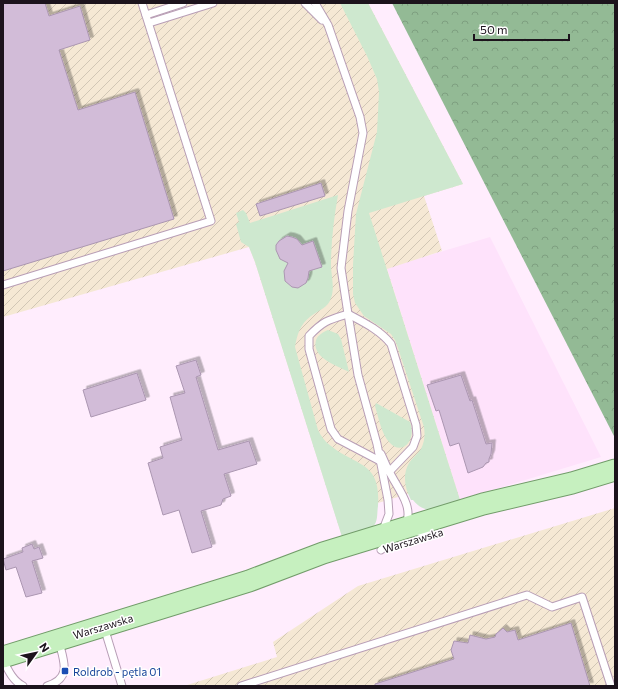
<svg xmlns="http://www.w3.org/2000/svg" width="618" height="689" viewBox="0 0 618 689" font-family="Commissioner,sans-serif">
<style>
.built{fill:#fee2fb}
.industrial{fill:url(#industrial-furrows)}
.green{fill:#cee8cf}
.forest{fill:url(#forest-crowns)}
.building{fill:#d2bcd8;stroke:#ab96b1;filter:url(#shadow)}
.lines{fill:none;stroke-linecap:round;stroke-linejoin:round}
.service-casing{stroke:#b89eb6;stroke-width:9}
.primary-casing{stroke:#729c6a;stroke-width:23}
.service{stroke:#fff;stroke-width:7}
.primary{stroke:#c6f0bf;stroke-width:21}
.transit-dot{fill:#1a4fb4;stroke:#fff;stroke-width:1.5}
.labels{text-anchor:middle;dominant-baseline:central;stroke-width:3;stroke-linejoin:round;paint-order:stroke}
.street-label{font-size:11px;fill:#1c131c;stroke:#fff}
.transit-label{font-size:11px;fill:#164399;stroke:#fff;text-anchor:start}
</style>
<defs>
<pattern id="industrial-furrows" width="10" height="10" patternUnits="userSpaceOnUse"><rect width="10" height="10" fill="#f5e8d4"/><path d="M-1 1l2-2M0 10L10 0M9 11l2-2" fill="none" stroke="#d1c6b5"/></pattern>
<pattern id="forest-crowns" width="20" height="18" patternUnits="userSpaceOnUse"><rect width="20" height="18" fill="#93ba95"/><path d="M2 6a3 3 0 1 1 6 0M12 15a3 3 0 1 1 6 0" fill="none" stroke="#7e9f80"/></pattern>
<filter id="shadow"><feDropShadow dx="3.5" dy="-3.5" stdDeviation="0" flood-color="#0004"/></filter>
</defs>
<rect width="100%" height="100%" fill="#ffedfd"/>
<!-- built -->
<polygon class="built" points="490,237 601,457 460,500 387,268"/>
<!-- industrial -->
<g class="industrial">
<polygon points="3,3 368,3 463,184 424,196 442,251 387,269 460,500 408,494 378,503 342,536 255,262 249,247 3,317"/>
<polygon points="615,508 615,686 184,686 277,657 273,642 358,586"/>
</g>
<!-- green -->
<g class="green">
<path d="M340 3H368L463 184 369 213 460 500C443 507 427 518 413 500H411C405 489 402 475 409 463 412 458 418 454 421 449 425 441 425 434 424 427L398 348 395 340 391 334 364 316 355 303 353 294V265L356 214 377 132 379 92 377 79 367 56Z"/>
<path d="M338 195C334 218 331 241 331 265 331 275 335 288 331 298 328 308 319 310 311 316 300 324 297 335 295 347L318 430C321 436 325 442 331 446 357 467 381 461 378 506 377 511 378 519 375 524 371 531 351 536 343 540L255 262 249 247 241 242 236 224 239 222 236 213 243 210 246 213 250 223Z"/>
<path d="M328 330 338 334 341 339 349 372C338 366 311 358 316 340 318 335 323 332 328 330Z"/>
<path d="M376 403 410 422C417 440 402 457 389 442 382 435 378 416 375 406Z"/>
</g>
<!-- forest -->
<polygon class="forest" points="392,3 615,3 615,438"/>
<!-- building -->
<g class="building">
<polygon points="3,3 45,3 49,16 80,6 90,40 59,50 78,110 135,92 174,219 3,271"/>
<polygon points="321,183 325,196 260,216 256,204"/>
<polygon points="287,236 292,237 297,239 302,245 313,241 322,267 309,271 308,278 306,283 298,288 292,287 285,281 284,271 288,263 280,259 276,250 276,245 279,241"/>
<polygon points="196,360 201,375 196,377 218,450 249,441 257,464 224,474 231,496 223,499 221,505 201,511 212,547 192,553 179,510 163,515 148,463 163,458 160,447 182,440 170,397 185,393 176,366"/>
<polygon points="137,373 146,400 91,417 83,390"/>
<polygon points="461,375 470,401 472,400 486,444 492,443 491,454 489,459 489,462 486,463 483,467 468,473 459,443 450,446 439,410 436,411 427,385"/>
<polygon points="32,544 34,549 39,547 43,558 32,561 42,593 26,597 16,567 6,570 3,559 23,552 22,548"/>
<polygon points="571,623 590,686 375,686 375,684 454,659 451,650 454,641 468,643 470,635 486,639 495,637 496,634 503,628 507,632 515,630 518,640"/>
</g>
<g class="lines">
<defs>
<g id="service">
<polyline points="305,3 322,20"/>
<polyline points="315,3 328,25 360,117 363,133 348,211 341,268 348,314 358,375 377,444 388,500 389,514 384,527 381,530"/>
<polyline points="146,15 183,3"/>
<polyline points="149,23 213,3"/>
<polyline points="3,285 211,221 142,3"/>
<path d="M381 454C384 460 386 466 389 471 397 488 414 506 406 524"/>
<path d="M380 461 338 439 331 429 309 349V336C323 321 328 320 348 314 363 322 380 330 391 344L416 425 417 436 413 447 389 472"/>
<polyline points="415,531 430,535"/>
<polyline points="381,550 394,538"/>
<polyline points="104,627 122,686"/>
<path d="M3 660C8 670 13 681 23 686"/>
<path d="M47 686C72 678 64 662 59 642"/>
<polyline points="241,686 527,595 552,607 582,597 611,686"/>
</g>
<polyline id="primary" points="3,657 249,581 323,553 483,504 572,483 615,470"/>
</defs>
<!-- service casing -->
<use href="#service" class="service-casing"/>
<!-- primary casing -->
<use href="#primary" class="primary-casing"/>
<!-- service -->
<use href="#service" class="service"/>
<!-- primary -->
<use href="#primary" class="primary"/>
</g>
<!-- markers -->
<rect class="transit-dot" x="61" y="667" width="8" height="8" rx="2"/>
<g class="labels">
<!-- street labels -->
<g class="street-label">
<text transform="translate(413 540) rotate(-17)">Warszawska</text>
<text transform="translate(103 626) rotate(-17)">Warszawska</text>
</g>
<!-- transit labels -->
<g class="transit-label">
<text x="73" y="671">Roldrob - pętla 01</text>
</g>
</g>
<!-- border -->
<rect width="618" height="689" fill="none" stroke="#1c131c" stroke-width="8"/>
<!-- north arrow -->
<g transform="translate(36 653) rotate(57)" stroke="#ffffff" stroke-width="3" paint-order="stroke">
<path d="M0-3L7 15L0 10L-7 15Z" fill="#1c131c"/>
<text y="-6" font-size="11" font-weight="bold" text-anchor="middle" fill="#1c131c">N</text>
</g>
<!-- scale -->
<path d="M474 34v6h95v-6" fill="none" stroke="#1c131c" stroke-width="2"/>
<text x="480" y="34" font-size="12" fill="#1c131c" stroke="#ffffff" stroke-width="3" paint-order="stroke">50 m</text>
</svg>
